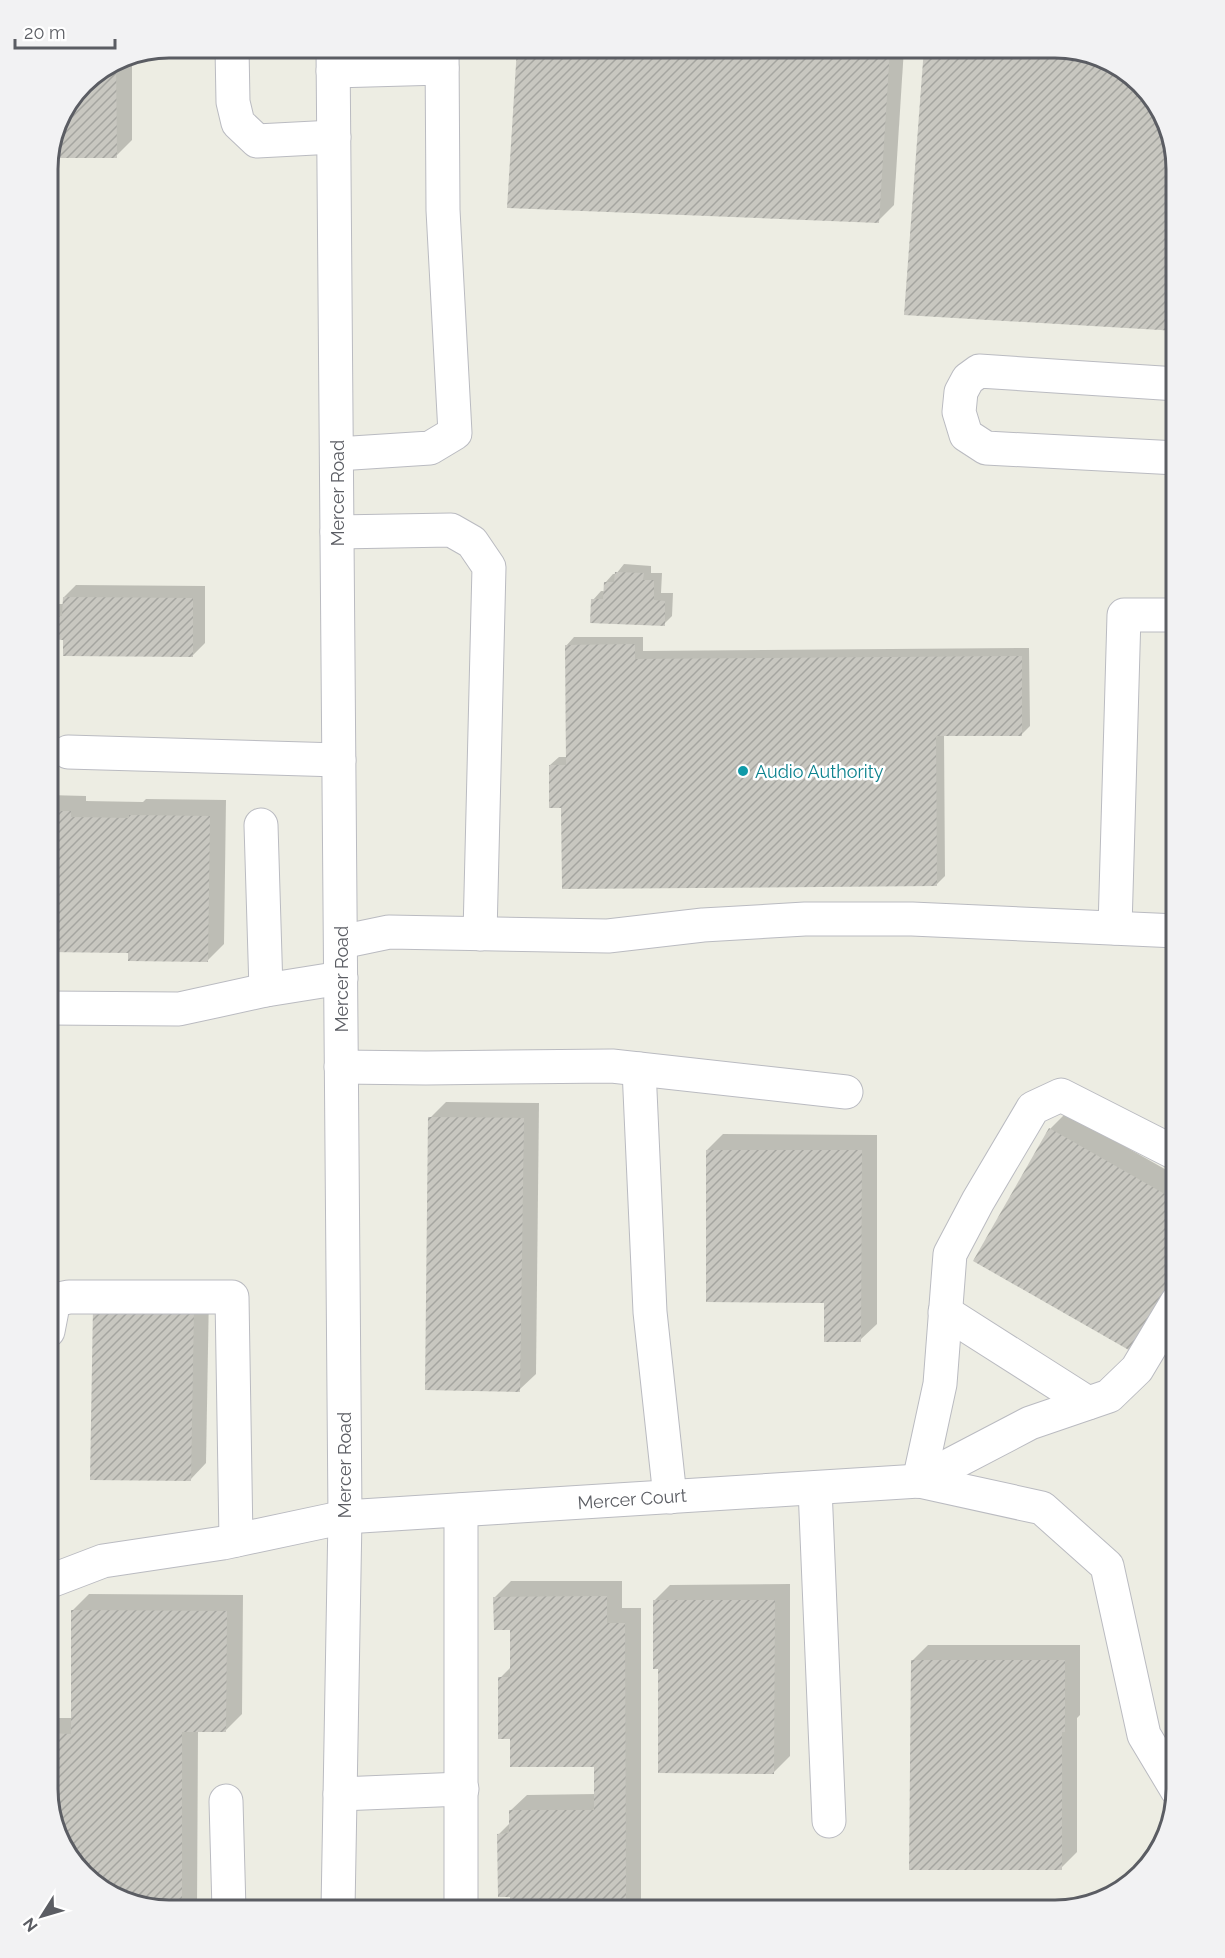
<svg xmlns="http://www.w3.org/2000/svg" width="1225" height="1958" viewBox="0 0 1225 1958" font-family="Raleway,sans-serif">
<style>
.shadow{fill:#0003}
.building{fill:url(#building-hatch)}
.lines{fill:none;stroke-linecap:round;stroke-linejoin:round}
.minor-casing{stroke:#babbc1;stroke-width:35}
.minor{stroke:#fff;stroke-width:33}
.culture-dot{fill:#0f9aa8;stroke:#fff;stroke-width:2}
.labels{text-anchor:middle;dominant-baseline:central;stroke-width:5;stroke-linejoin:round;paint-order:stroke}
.street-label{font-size:18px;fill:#5b5d63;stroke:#fff}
.culture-label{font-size:18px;fill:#0d838f;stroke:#fff;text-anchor:start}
.rim{fill:none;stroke:#5b5d63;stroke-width:3}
</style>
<defs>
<pattern id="building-hatch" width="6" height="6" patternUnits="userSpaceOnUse" patternTransform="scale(1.5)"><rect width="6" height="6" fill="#c8c7c0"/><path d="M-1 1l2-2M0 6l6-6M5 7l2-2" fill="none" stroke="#a5a5a0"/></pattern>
</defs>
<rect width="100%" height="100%" fill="#edede3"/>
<!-- shadow -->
<g class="shadow">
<polygon points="518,48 904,48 894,205 878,221"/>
<polygon points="132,55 132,140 116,156 57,123 84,83 123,57"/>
<polygon points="624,564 651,566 651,573 662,573 661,593 673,593 672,616 664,624 593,600 601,591 605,591 605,583 613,574 616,574"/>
<polygon points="76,585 205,586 205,643 192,656 64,638 50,638 48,698 48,604 64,604 64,597"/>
<polygon points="574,637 643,637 643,651 1029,648 1030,726 1022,734 944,735 945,876 937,884 563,806 550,765 559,757 567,757 566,646"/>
<polygon points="48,795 86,796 86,801 143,802 146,799 226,800 224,944 208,960 129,951 48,950"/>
<polygon points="446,1102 539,1103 536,1374 519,1390 430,1118"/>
<polygon points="1066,1113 1177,1176 1177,1288 1150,1335 1050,1129"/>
<polygon points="723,1134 877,1135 877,1324 860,1340 825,1301 707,1150"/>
<polygon points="209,1292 206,1463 190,1480 94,1306"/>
<polygon points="511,1581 622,1581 622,1608 641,1608 641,1910 511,1910 512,1896 499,1834 511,1822 510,1811 527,1795 596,1794 596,1765 512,1738 500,1678 512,1666 512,1629 495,1597"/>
<polygon points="790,1584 790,1756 774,1772 659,1667 654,1601 670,1585"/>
<polygon points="89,1594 243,1595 242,1714 226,1730 198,1730 197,1910 162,1910 102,1890 61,1843 48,1789 48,1718 72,1718 72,1611"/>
<polygon points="928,1645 1080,1645 1080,1715 1077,1718 1077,1852 1061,1868 912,1661"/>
</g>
<!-- building -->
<g class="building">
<polygon points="517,48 890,48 879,223 507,208"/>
<polygon points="924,48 1064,48 1123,68 1164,115 1177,169 1177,331 904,315"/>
<polygon points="116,62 117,158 49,158 57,123 84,83"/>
<polygon points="615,572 644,573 643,580 654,580 654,600 665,601 665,626 590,623 591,599 603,599 604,582 614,582"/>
<polygon points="63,597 193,598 193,657 63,656 63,640 48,639 48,616 62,616"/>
<polygon points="635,644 635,659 1022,656 1022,736 936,736 937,886 562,889 561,808 549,808 549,765 566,765 565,645"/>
<polygon points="48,811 71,811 71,817 129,818 129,815 210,816 208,962 128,961 128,953 48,952"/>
<polygon points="428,1117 524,1118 520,1392 425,1390"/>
<polygon points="1049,1128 1177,1201 1177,1278 1134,1353 973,1261"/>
<polygon points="706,1150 862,1150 861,1342 824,1342 824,1303 706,1302"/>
<polygon points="93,1306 194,1307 191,1481 90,1480"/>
<polygon points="607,1596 607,1623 625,1623 626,1910 510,1910 510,1897 498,1897 497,1834 509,1833 509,1810 594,1810 594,1767 510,1767 510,1739 498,1739 498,1677 510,1677 510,1630 494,1630 493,1597"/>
<polygon points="653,1600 775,1600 774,1774 658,1773 658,1669 653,1669"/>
<polygon points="71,1610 227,1611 226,1732 182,1732 182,1910 162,1910 102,1890 61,1843 48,1789 48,1733 71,1734"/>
<polygon points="911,1660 1065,1660 1065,1732 1062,1732 1062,1870 909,1870"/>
</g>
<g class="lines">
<defs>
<g id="minor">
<polyline points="232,48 233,102 238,123 257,141 334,137"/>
<polyline points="333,48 345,1517 338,1910"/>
<polyline points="333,71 442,68"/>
<polyline points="337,454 430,448 455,433 443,210 442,48"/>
<polyline points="1177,458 986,448 966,435 959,412 961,392 968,379 979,371 1177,384"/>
<polyline points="337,532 451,530 472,542 489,567 480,934"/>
<polyline points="68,752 339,760"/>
<polyline points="261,825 266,990"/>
<polyline points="1115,928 1124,615 1177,615"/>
<polyline points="341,942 389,932 608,936 703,925 805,919 912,919 1177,931"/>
<polyline points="48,1008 179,1009 266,990 341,978"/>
<polyline points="341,1067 426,1068 612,1066 846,1092"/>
<polyline points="639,1069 650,1312 670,1497"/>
<polyline points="945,1312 1088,1403"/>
<polyline points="48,1331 54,1300 69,1297 232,1297 236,1540"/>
<polyline points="919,1481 940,1384 950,1254 978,1201 1033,1108 1061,1095 1177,1154"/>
<polyline points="919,1481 1030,1423 1109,1396 1137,1369 1177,1302"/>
<polyline points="815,1488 829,1821"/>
<polyline points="461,1510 461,1910"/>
<polyline points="48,1582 103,1561 223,1543 345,1517 919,1481 1042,1508 1107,1566 1144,1735 1177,1790"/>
<polyline points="340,1794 462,1789"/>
<polyline points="226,1801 229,1910"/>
</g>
</defs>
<!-- minor casing -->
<use href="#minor" class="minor-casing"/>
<!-- minor -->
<use href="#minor" class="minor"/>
</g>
<!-- markers -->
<circle class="culture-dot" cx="743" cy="771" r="6"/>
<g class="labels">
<!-- street labels -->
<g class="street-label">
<text transform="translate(337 493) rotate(-90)">Mercer Road</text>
<text transform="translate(341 979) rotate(-90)">Mercer Road</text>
<text transform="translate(344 1465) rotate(-90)">Mercer Road</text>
<text transform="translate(632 1499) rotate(-4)">Mercer Court</text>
</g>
<!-- culture labels -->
<g class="culture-label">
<text x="755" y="771">Audio Authority</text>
</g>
</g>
<!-- crop -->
<path d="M0 0H1225V1958H0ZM169 58H1055A111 111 0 0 1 1166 169V1789A111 111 0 0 1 1055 1900H169A111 111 0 0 1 58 1789V169A111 111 0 0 1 169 58Z" fill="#f2f2f3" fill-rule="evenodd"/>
<path class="rim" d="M169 58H1055A111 111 0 0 1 1166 169V1789A111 111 0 0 1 1055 1900H169A111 111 0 0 1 58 1789V169A111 111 0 0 1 169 58Z"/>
<!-- north arrow -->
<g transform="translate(42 1916) rotate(233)" stroke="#ffffff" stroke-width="4.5" paint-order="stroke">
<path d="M0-4.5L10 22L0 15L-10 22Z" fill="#5b5d63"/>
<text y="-9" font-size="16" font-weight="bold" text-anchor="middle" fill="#5b5d63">N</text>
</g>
<!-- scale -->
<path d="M15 39v9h100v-9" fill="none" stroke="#5b5d63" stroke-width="3"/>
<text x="24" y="39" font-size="18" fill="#5b5d63" stroke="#ffffff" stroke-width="4.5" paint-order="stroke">20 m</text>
</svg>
